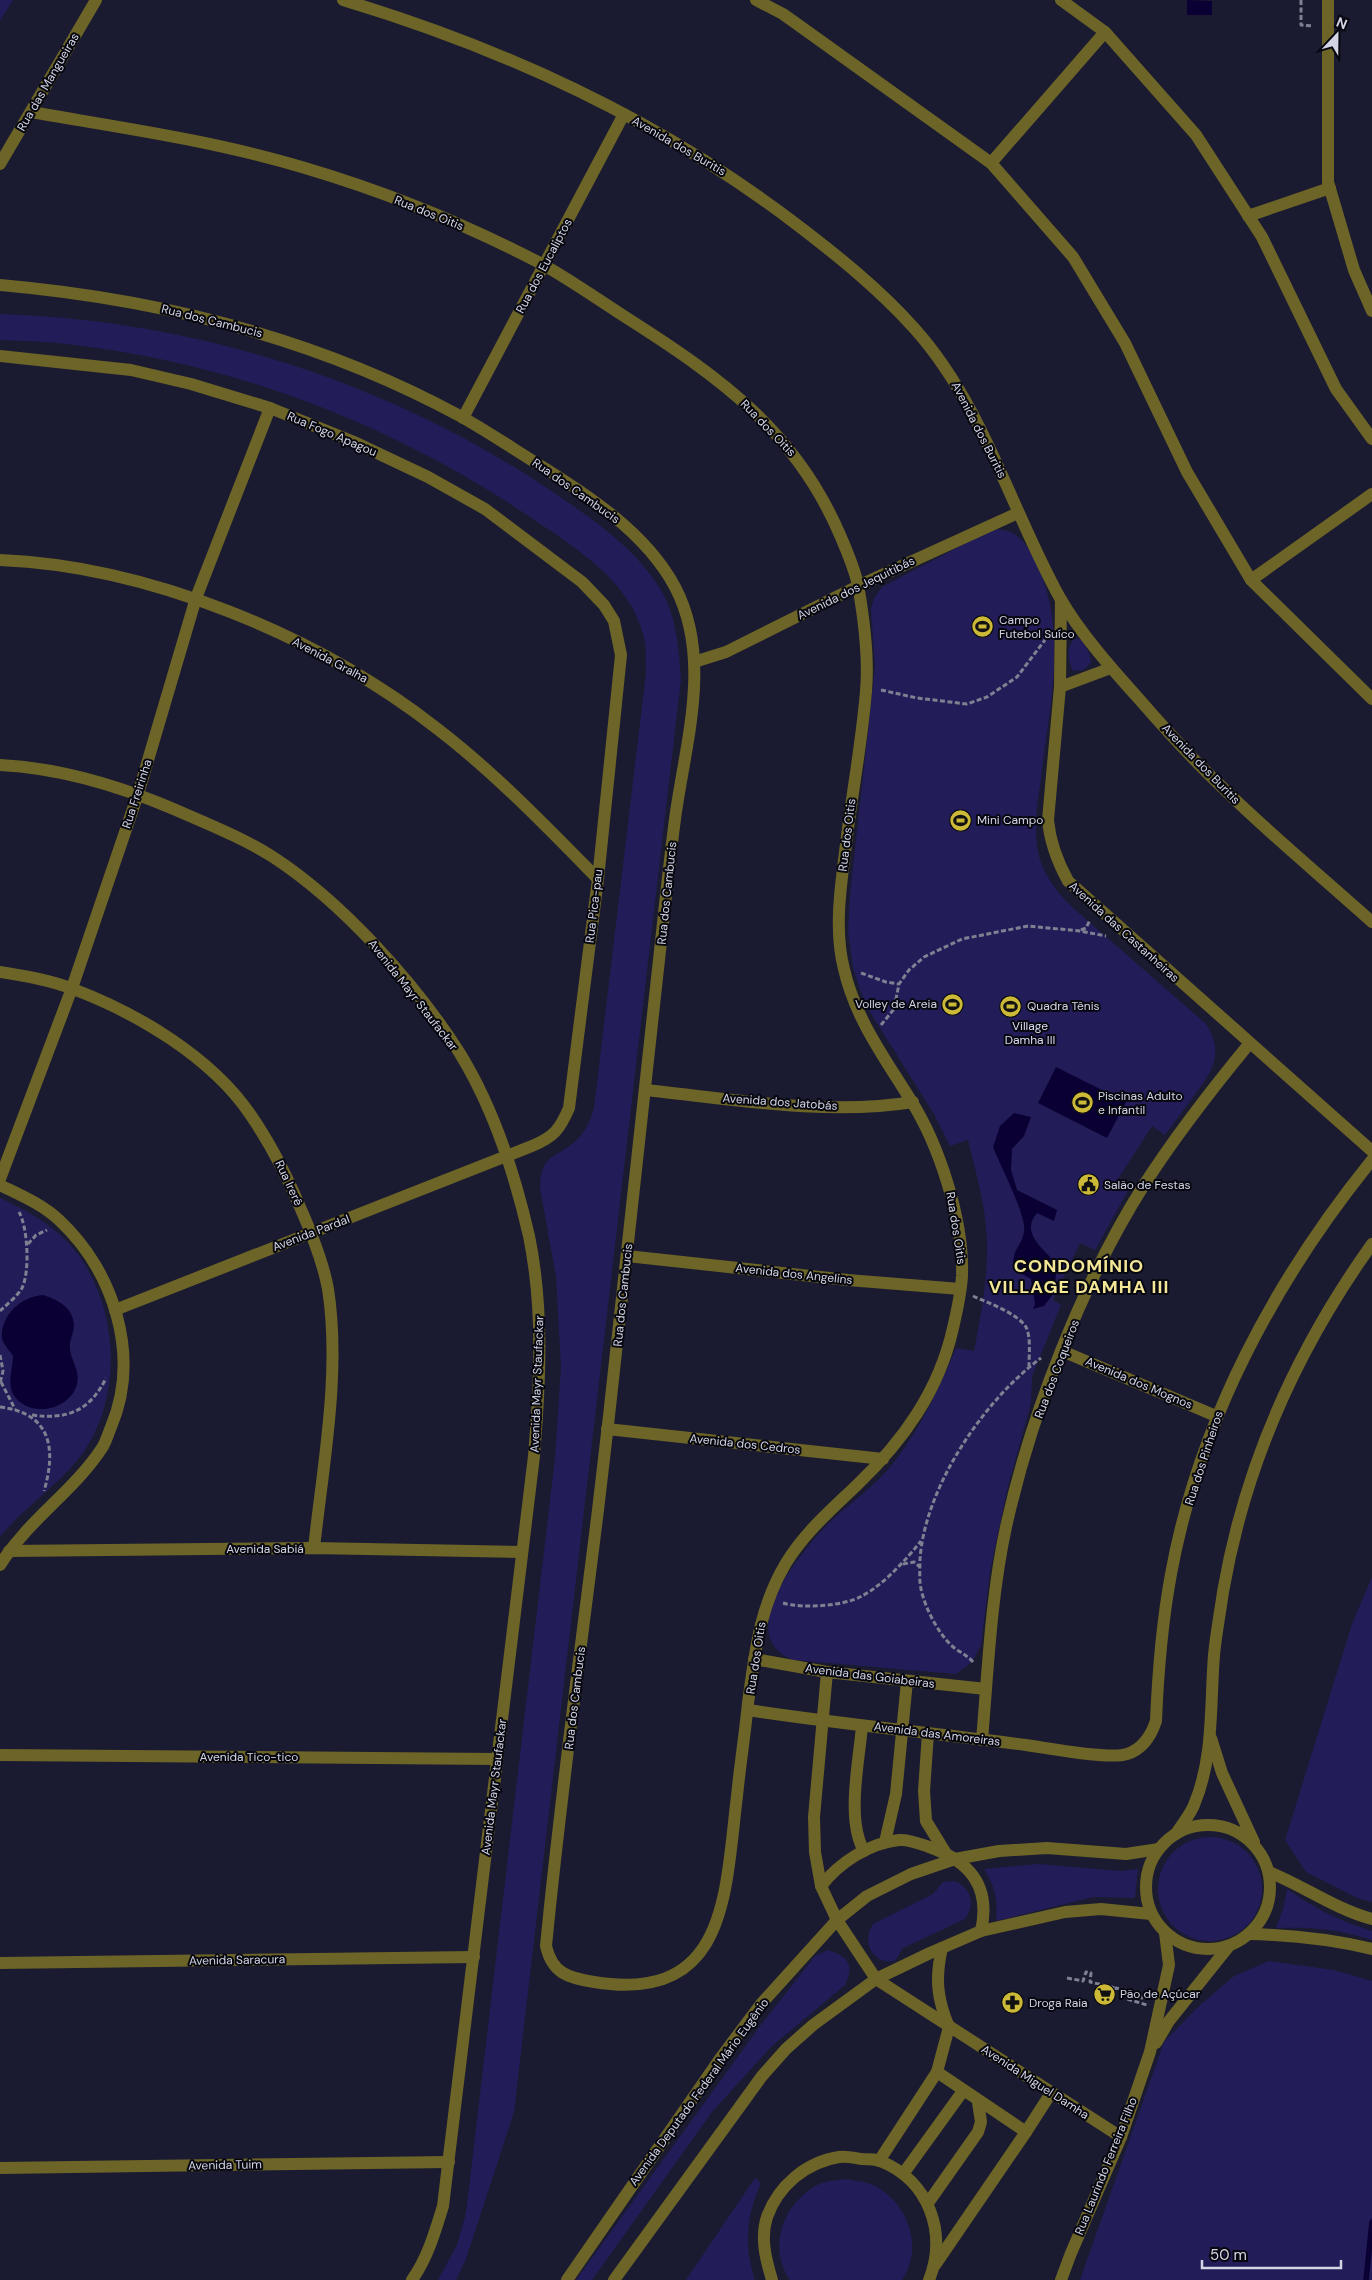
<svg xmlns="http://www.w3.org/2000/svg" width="1372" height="2280" viewBox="0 0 1372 2280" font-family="'DM Sans',sans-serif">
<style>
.green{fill:#221d58}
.water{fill:#0a0033}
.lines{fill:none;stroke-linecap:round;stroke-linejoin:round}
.stream{stroke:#0a0033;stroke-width:5.5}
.path{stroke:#7f8193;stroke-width:3;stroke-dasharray:5 2.5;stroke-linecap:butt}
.minor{stroke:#6d6427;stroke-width:12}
.labels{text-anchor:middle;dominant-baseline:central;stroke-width:4;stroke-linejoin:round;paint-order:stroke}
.street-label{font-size:12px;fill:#d3d5e4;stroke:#070710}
.poi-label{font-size:12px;fill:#d3d5e4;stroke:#070710;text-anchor:start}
.park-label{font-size:12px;fill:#dadcf2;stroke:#070710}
.district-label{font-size:18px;font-weight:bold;letter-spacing:1px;fill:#f3e697;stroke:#070710}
</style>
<rect width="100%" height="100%" fill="#1a1b30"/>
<!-- green -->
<g class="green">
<polygon points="0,0 13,0 0,21"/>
<path d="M0 314C193 320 383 380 544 486 584 513 633 545 659 587 676 613 679 648 681 679L514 2112 466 2259 456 2280H438L457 2245 466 2213 555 1458 561 1367 556 1277 540 1188C541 1156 551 1160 572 1144 584 1135 590 1122 594 1108L646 673C645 662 647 649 644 638 631 579 571 545 524 513 387 422 230 362 66 344 44 341 22 341 0 340Z"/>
<path d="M991 530C1014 527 1025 541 1034 559 1070 628 1049 705 1041 778 1038 800 1034 823 1037 846 1040 870 1055 890 1072 907L1206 1024C1225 1054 1212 1072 1193 1097 1184 1110 1174 1122 1165 1135L1152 1126 1118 1179 1130 1187 1095 1250 1080 1243 1053 1300 1061 1305 1032 1376 1031 1403 1008 1486 990 1571 981 1645 972 1662 956 1674 793 1660C731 1635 802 1550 829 1523 851 1502 876 1486 895 1461 922 1426 939 1388 956 1348L974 1351C981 1315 988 1278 987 1241 986 1207 976 1173 968 1140L950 1146 934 1114 865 1004 853 968 848 931 850 895 875 667 871 609 874 598 882 587Z"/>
<path d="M1074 639H1079C1087 644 1090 654 1091 663L1083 670 1073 671C1068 661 1066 648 1074 639Z"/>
<path d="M0 1198C28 1211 57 1227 77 1253 118 1308 123 1392 85 1450 64 1481 25 1506 0 1537Z"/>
<polygon points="1372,1577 1372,1902 1357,1898 1306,1872 1285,1840 1352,1624"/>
<circle cx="1210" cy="1889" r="52"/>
<path d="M1038 1864 1121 1871 1138 1869 1135 1898 1093 1897 996 1921C998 1901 995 1886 984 1869Z"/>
<path d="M954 1881C971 1887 976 1905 965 1919L903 1948 895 1961C873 1965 861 1942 873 1924L933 1894 943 1882Z"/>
<path d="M1287 1889C1314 1908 1340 1921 1372 1931V1940C1335 1929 1314 1927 1276 1928L1283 1909Z"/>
<path d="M828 1950C848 1956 855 1965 845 1985L772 2046 712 2112 592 2280H576L760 2026 815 1956Z"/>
<polygon points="1269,1961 1334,1970 1372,1981 1372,2280 1080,2280 1164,2042 1198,2007 1234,1976"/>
<path d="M755 2178 761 2183C746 2216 744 2246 755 2280H686Z"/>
<path d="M846 2179C854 2181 865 2181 873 2185 907 2201 925 2247 902 2280H790C767 2246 784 2202 819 2184 827 2181 838 2180 846 2179Z"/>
</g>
<!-- water -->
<g class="water">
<polygon points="1187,0 1212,1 1212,15 1187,15"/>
<polygon points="1056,1067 1126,1102 1107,1138 1038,1103"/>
<path d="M1014 1113 1031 1117 1024 1136 1012 1149 1011 1170 1017 1190 1057 1210 1054 1221 1037 1213C1019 1234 1046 1250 1057 1265L1054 1293 1044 1306 1033 1309 1035 1304 1031 1279 1013 1269C1012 1248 1021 1248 1024 1232 1027 1216 1000 1165 993 1147L1000 1126Z"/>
<path d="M43 1295C58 1300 73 1307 74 1325 74 1331 71 1337 70 1343 68 1358 81 1369 77 1384 70 1411 28 1419 13 1394 7 1382 13 1368 13 1356 10 1351 4 1345 2 1339 0 1314 23 1296 43 1295Z"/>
</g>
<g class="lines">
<!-- stream -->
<polyline class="stream" points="1366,2280 1372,2222"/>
<!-- path -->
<g class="path">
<polyline points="1301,0 1301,25 1313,26"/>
<polyline points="881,690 917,698 967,704 987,697 1017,677 1045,640"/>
<polyline points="1081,930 1086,928 1090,920"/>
<polyline points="861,973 886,982 899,984"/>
<polyline points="881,1025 894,1009 899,984 909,970 924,957 962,939 1028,926 1080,931 1106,936"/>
<polyline points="28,1244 36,1235 47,1230"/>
<path d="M973 1296C988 1303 1017 1313 1026 1327 1031 1337 1029 1355 1029 1366"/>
<path d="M0 1311C7 1304 17 1297 22 1288 30 1272 28 1228 19 1212"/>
<polyline points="0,1355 3,1371 0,1383"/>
<polyline points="1,1382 15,1409"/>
<path d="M0 1407C50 1413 57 1447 44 1491"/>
<path d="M32 1415C67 1420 90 1411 106 1378"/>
<polyline points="903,1564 914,1562 920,1567"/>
<path d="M783 1603C803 1609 844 1606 862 1596 883 1585 906 1560 921 1541"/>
<path d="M973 1662C967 1655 959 1652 952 1646 938 1633 925 1608 921 1589 919 1580 920 1568 920 1559 925 1487 984 1400 1041 1358"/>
<polyline points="1067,1978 1083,1981 1086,1972 1091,1973 1090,1982 1116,1988"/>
<polyline points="1116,1990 1116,1988 1143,1994 1142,1998 1128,1995 1127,1999 1147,2005"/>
</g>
<!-- minor -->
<g class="minor">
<path d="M343 0C506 49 661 121 796 224 838 256 879 289 914 328 984 406 1010 508 1060 598 1080 633 1112 669 1139 699 1166 730 1193 760 1223 788 1271 835 1322 877 1372 922"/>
<polyline points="756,0 783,14 991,163 1073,257 1125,343 1187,472 1251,580 1372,699"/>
<polyline points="1061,0 1105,32 1196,135 1262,237 1336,389 1372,439"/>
<polyline points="1328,0 1328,182 1354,270 1372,311"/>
<polyline points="991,163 1105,32"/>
<polyline points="0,164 96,0"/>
<polyline points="1248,216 1330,188"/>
<path d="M0 285C160 299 318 339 460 416 485 430 509 446 533 461 585 493 646 532 675 587 713 659 685 744 675 819 668 872 663 925 657 978 638 1156 619 1333 598 1510 580 1655 560 1801 546 1946 552 1973 568 1978 594 1982 728 2004 725 1893 737 1796 740 1765 745 1734 748 1703 755 1653 759 1608 786 1563 805 1532 831 1510 857 1485 903 1441 939 1391 953 1328 957 1311 961 1293 962 1276 964 1221 939 1144 910 1099 884 1057 855 1018 844 969 833 927 842 879 847 836 853 788 862 740 866 691 869 657 864 619 858 585 854 567 847 551 840 535 796 432 721 378 630 320 600 301 571 280 540 263 465 224 386 192 305 168 216 141 123 128 31 112"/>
<path d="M0 356 131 370 191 384 270 408 354 442 428 477 485 509 582 582 604 605 614 621 621 655 598 879 569 1108C560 1129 554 1137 532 1146L115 1310"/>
<polyline points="463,418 624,114"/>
<path d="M0 560C149 566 318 636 435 727 494 772 546 826 598 879"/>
<polyline points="1251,580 1372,494"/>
<path d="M1061 600 1060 687 1048 820C1050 842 1057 861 1068 881L1372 1151"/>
<polyline points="694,662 726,652 858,586 1018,513"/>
<polyline points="1060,687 1111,668"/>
<path d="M0 765C61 768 120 786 176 810 208 824 243 838 273 857 342 902 415 983 459 1052 492 1105 515 1175 529 1236 544 1309 540 1383 534 1456L443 2206C435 2232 428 2257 412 2280"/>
<path d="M0 972C25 976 50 980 73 989 137 1013 211 1057 250 1114 270 1143 286 1174 300 1207 311 1232 323 1261 328 1289 341 1372 323 1465 314 1548"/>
<path d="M646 1090C731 1099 828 1116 913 1102"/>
<polyline points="0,1179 72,988 138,794 196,598 270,408"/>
<path d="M0 1185C20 1195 42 1204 59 1220 114 1271 141 1356 111 1427 108 1434 106 1442 102 1448 74 1491 28 1520 0 1565"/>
<polyline points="627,1256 848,1280 960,1289"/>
<polyline points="1062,1351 1216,1416"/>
<polyline points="607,1429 883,1459"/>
<polyline points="9,1551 314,1548 522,1552"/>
<polyline points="754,1659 827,1672 986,1689"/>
<path d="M748 1710C840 1724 933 1733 1026 1745 1048 1748 1109 1760 1127 1754 1143 1749 1151 1736 1156 1721 1158 1672 1162 1623 1171 1574 1199 1421 1275 1280 1372 1160"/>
<path d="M862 1726C859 1762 846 1820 864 1851"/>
<polyline points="928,1733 924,1791 926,1821 945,1852"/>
<polyline points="1211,1738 1222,1773 1254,1842"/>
<path d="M982 1740C988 1669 991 1596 1006 1527 1031 1414 1082 1283 1144 1185 1176 1135 1212 1089 1249 1044"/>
<polyline points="0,1755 497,1759"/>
<circle cx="1208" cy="1887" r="62"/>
<path d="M1176 1834C1182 1824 1190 1815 1194 1805 1214 1758 1210 1705 1214 1655 1216 1634 1220 1613 1223 1592 1245 1464 1297 1349 1372 1244"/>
<polyline points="885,1842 896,1794 907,1681"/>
<path d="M1269 1872C1304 1886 1335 1909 1372 1919"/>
<polyline points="821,1886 815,1852 814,1817 827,1672"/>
<path d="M981 1931C991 1887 970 1861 929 1847 920 1844 909 1839 899 1840 869 1843 839 1863 821 1886L837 1920 876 1979 1121 2137"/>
<path d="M1249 1934C1291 1935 1331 1939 1372 1949"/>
<path d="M942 1948C935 1978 937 1999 949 2027"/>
<polyline points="0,1963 474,1957"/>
<polyline points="949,2027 937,2072 1026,2132 1051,2093"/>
<polyline points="1156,2043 1169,2021 1229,1946"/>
<polyline points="879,2161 937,2072"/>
<polyline points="0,2168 449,2162"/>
<polyline points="903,2174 963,2091"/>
<polyline points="928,2203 978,2132 981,2122 978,2102"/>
<polyline points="935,2265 1026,2132"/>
<polyline points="567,2280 722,2056 761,2004 837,1920 867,1896 911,1874 955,1859 999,1851 1047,1848 1126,1854 1159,1849"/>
<polyline points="614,2280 762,2076 786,2049 813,2025 876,1979 930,1953 981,1931 1065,1912 1101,1909 1151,1914"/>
<path d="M772 2280C766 2260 760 2238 767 2217 778 2186 806 2162 839 2157 846 2156 855 2158 862 2159 868 2159 875 2159 880 2161 929 2180 948 2234 929 2280"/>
<polyline points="1061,2280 1071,2253 1121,2137 1150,2052 1169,1965 1165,1933"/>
</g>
</g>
<!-- icons -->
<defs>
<symbol id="stadium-disc" viewBox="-11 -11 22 22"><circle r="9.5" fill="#cdb938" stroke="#070710"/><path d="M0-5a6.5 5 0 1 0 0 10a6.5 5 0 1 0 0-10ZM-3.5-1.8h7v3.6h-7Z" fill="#111"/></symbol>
<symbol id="civic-disc" viewBox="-11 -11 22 22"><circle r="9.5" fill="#cdb938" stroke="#070710"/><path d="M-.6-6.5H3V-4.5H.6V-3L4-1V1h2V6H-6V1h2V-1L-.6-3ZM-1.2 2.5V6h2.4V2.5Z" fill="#111"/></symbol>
<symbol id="supermarket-disc" viewBox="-11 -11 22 22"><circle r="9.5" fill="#cdb938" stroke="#070710"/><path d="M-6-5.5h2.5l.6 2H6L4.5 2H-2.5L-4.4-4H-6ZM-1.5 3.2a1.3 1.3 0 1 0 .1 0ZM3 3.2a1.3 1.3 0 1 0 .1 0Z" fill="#111"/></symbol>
<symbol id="pharmacy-disc" viewBox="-11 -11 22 22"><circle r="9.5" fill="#cdb938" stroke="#070710"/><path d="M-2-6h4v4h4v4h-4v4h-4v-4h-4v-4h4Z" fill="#111"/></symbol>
</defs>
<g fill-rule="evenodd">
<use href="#stadium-disc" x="970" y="614" width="25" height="25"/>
<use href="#stadium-disc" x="948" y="808" width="25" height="25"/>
<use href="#stadium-disc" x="940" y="992" width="25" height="25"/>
<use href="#stadium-disc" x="998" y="994" width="25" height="25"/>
<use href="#stadium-disc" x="1070" y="1090" width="25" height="25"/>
<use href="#civic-disc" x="1076" y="1172" width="25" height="25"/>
<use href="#supermarket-disc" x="1092" y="1982" width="25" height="25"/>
<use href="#pharmacy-disc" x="1000" y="1990" width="25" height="25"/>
</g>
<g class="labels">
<!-- street labels -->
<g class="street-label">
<text transform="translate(48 82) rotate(-60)">Rua das Mangueiras</text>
<text transform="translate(679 146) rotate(30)">Avenida dos Buritis</text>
<text transform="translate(429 213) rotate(22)">Rua dos Oitis</text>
<text transform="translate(544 266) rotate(-62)">Rua dos Eucaliptos</text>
<text transform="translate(212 321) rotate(14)">Rua dos Cambucis</text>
<text transform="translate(768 428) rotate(46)">Rua dos Oitis</text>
<text transform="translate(979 430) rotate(63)">Avenida dos Buritis</text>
<text transform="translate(332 434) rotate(23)">Rua Fogo Apagou</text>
<text transform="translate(576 491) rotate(35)">Rua dos Cambucis</text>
<text transform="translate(856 588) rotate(-26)">Avenida dos Jequitibás</text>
<text transform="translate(330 660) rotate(28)">Avenida Gralha</text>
<text transform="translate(1201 764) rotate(46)">Avenida dos Buritis</text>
<text transform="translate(137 794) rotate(-72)">Rua Freirinha</text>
<text transform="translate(847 835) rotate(-83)">Rua dos Oitis</text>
<text transform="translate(667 893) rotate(-84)">Rua dos Cambucis</text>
<text transform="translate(594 906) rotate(-83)">Rua Pica-pau</text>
<text transform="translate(1124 932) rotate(42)">Avenida das Castanheiras</text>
<text transform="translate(413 995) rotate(52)">Avenida Mayr Staufackar</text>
<text transform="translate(780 1102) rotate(4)">Avenida dos Jatobás</text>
<text transform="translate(289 1183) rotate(65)">Rua Irerê</text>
<text transform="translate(956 1228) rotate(81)">Rua dos Oitis</text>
<text transform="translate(311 1233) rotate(-21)">Avenida Pardal</text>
<text transform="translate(794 1274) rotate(6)">Avenida dos Angelins</text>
<text transform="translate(623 1295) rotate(-84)">Rua dos Cambucis</text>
<text transform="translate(1057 1369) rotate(-69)">Rua dos Coqueiros</text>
<text transform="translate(1139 1383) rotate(23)">Avenida dos Mognos</text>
<text transform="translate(537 1384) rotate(-88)">Avenida Mayr Staufackar</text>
<text transform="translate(745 1444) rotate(6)">Avenida dos Cedros</text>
<text transform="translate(1204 1458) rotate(-72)">Rua dos Pinheiros</text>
<text x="265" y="1549">Avenida Sabiá</text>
<text transform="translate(756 1658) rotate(-81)">Rua dos Oitis</text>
<text transform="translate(870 1676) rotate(7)">Avenida das Goiabeiras</text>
<text transform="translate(575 1698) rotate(-83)">Rua dos Cambucis</text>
<text transform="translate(937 1734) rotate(7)">Avenida das Amoreiras</text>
<text x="249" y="1757">Avenida Tico-tico</text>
<text transform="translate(494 1787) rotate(-83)">Avenida Mayr Staufackar</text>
<text transform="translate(237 1960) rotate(-1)">Avenida Saracura</text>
<text transform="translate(1035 2082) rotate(33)">Avenida Miguel Damha</text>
<text transform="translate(699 2092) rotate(-54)">Avenida Deputado Federal Mário Eugênio</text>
<text transform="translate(225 2165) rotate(-1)">Avenida Tuim</text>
<text transform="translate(1106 2166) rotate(-68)">Rua Laurindo Ferreira Filho</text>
</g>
<!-- poi labels -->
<g class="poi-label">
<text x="999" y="620">Campo<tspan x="999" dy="14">Futebol Suíco</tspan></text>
<text x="977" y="820">Mini Campo</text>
<text x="937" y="1004" text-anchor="end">Volley de Areia</text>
<text x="1027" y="1006">Quadra Tênis</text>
<text x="1098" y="1096">Piscinas Adulto<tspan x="1098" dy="14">e Infantil</tspan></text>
<text x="1104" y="1185">Salão de Festas</text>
<text x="1120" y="1994">Pão de Açúcar</text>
<text x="1029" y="2003">Droga Raia</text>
</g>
<!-- park labels -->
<g class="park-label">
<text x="1030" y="1026">Village<tspan x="1030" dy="14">Damha III</tspan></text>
</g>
<!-- district labels -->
<g class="district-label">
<text x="1079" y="1266">CONDOMÍNIO<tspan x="1079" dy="21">VILLAGE DAMHA III</tspan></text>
</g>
</g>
<!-- north arrow -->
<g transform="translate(1337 35) rotate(22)" stroke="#070710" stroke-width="4" paint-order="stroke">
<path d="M0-4L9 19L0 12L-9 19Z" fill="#d3d5e4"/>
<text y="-8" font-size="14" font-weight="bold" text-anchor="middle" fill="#d3d5e4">N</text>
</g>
<!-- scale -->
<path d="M1202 2260v8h139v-8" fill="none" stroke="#d3d5e4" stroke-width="2.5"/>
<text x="1210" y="2260" font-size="15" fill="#d3d5e4" stroke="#070710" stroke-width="4" paint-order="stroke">50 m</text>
</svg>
